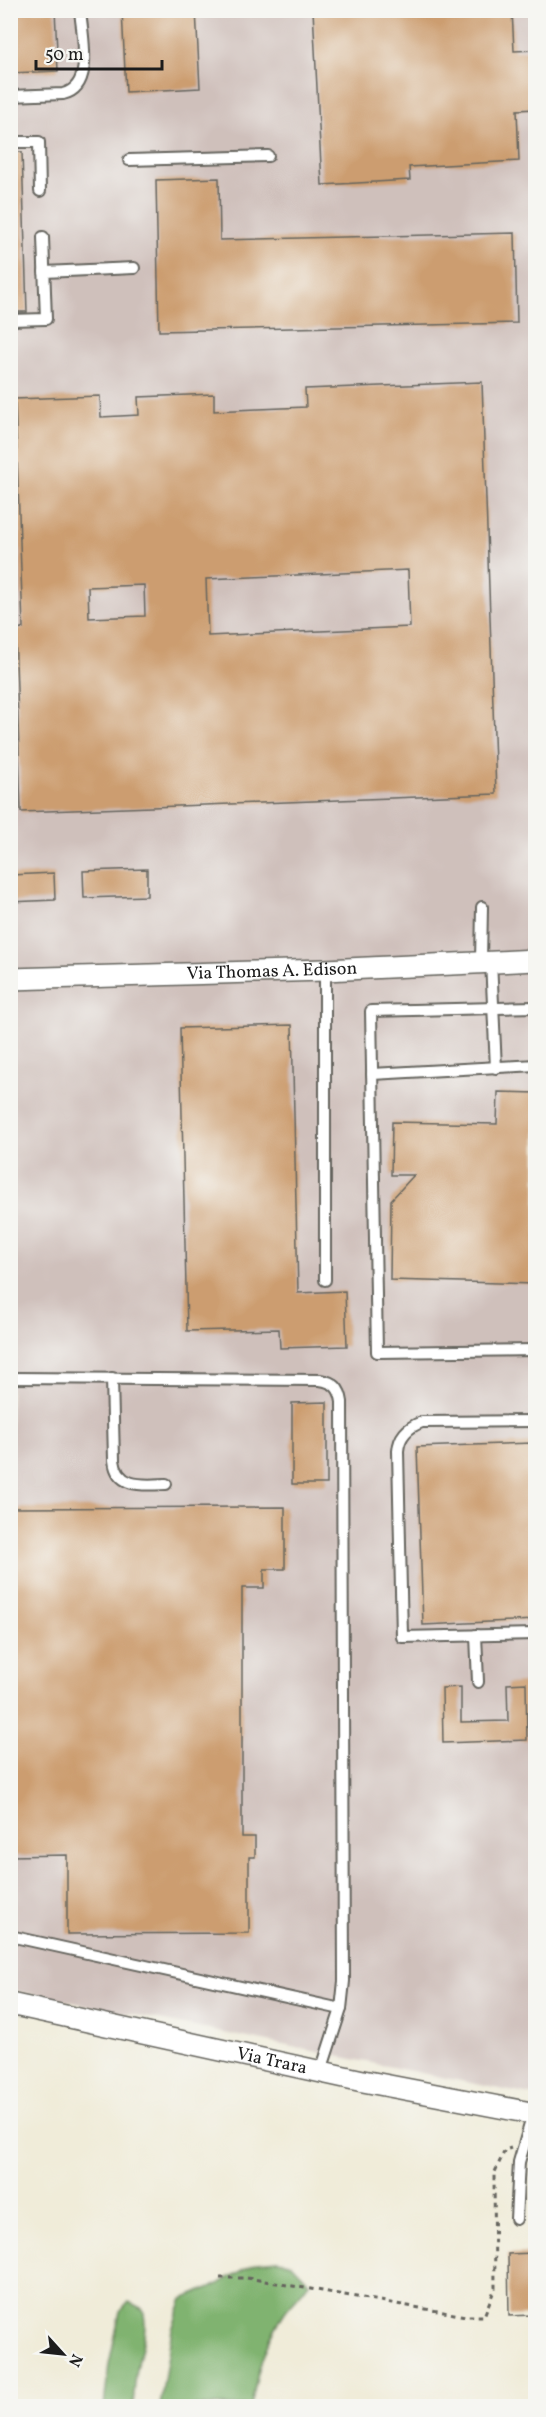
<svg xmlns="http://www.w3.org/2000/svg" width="546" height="2417" viewBox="0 0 546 2417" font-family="Vollkorn,serif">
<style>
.industrial{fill:#cfc0bb}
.forest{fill:#80b36f;stroke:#4e6846;stroke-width:1.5}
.building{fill:#cc9d6f;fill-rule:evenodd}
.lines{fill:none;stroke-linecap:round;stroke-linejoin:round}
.service-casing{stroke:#66655e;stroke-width:14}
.minor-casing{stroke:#66655e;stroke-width:24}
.path{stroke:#66655e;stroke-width:3;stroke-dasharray:4.5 4.5;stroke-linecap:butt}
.service{stroke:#fff;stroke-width:10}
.minor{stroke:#fff;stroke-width:21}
.labels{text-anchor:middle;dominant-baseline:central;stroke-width:4.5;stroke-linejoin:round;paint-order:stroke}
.street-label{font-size:18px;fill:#1c1c1c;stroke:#f6f6f2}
</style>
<rect width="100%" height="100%" fill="#f6f6f2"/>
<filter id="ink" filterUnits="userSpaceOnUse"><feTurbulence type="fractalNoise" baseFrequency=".0167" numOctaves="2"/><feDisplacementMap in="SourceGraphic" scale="12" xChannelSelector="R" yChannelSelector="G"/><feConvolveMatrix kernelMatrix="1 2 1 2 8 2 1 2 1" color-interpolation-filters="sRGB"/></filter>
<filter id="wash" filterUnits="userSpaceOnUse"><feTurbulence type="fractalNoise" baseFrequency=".008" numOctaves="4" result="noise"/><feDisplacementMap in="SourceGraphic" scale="24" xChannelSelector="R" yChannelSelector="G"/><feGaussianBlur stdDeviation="1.35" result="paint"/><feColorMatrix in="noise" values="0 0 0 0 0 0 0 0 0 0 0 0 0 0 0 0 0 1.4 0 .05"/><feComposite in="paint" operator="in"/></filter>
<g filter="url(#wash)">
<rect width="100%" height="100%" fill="#f0ecd9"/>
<!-- industrial -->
<polygon class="industrial" points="10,11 535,11 535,2096 11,1990"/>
<!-- forest -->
<g class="forest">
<path d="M277 2260 290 2262 309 2282C302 2295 290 2303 283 2315 263 2347 258 2370 251 2406H160L172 2329 183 2299 220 2283 257 2262Z"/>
<path d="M129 2302 143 2309C148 2329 142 2345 138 2364 135 2378 134 2392 133 2406H104L109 2364 120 2312Z"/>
</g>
<g id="blocks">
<!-- building -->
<g class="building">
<polygon points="10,10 55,10 58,71 10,73"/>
<polygon points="122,10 196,10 200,88 126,92"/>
<polygon points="313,10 512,10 514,51 536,50 536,109 517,110 519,161 409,167 410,180 322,185"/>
<polygon points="10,152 22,152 27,312 10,312"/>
<polygon points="219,178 220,240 515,233 517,323 159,331 156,180"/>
<path d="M482 382 496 794 21 812 15 629 23 628 15 399 100 396 101 417 139 415 138 397 214 394V411L306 407 305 389ZM408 570 410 627 208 636 206 579ZM144 585 145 616 89 618 88 587Z"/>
<polygon points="147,869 147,896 84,898 83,871"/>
<polygon points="54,873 55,900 10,902 10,875"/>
<polygon points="292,1025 298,1293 345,1291 347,1346 280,1348 279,1329 187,1331 180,1028"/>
<polygon points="498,1092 536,1093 536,1284 390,1280 391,1200 414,1175 391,1175 392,1122 497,1124"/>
<polygon points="327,1402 327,1484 292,1484 292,1403"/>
<polygon points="533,1443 536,1620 423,1625 417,1447"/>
<polygon points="285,1507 285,1569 264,1569 264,1588 242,1588 242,1837 255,1837 255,1857 249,1857 249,1933 67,1934 67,1855 10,1856 10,1508"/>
<polygon points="526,1683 527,1740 443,1743 442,1688 461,1687 461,1722 508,1721 507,1684"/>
<polygon points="535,2253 536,2307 531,2307 532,2315 509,2316 508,2254"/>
</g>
</g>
</g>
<g filter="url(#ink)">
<use href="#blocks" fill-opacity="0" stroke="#66655e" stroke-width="1.5"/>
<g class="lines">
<defs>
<g id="service">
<path d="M10 96 63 94C95 87 82 36 80 10"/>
<polyline points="10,142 39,142 40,191"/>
<polyline points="129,160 268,156"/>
<polyline points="44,272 134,268"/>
<polyline points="10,320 46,319 43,237"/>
<polyline points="481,961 482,907"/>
<polyline points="491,961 496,1068"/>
<polyline points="536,1007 371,1011 377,1352 536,1350"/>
<polyline points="372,1074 536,1065"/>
<polyline points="325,1280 325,970"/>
<path d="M10 1378 320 1380C334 1382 340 1388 342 1402L344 1981 341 2009 321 2071"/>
<path d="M112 1378 114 1460C117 1489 144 1485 166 1484"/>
<path d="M536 1421 422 1422C408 1427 399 1436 398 1451L402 1637 536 1634"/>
<polyline points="476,1635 478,1682"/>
<polyline points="10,1936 341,2009"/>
<polyline points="516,2219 519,2162 533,2114"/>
</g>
<g id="minor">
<path id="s1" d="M10 979 325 970 536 960"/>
<path id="s2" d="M10 2004 363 2081 536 2114"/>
</g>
</defs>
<!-- service casing -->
<use href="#service" class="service-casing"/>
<!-- minor casing -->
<use href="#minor" class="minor-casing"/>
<!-- path -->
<polyline class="path" points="220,2278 247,2278 466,2316 484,2316 495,2288 494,2174 505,2150 511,2148"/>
<!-- service -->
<use href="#service" class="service"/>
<!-- minor -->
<use href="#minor" class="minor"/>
</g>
</g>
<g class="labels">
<!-- street labels -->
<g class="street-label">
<text stroke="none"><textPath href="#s1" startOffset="262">Via Thomas A. Edison</textPath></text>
<text stroke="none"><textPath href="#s2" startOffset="268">Via Trara</textPath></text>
</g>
</g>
<!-- margin -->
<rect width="546" height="2417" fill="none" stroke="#f6f6f2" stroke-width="36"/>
<!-- north arrow -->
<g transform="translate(63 2354) rotate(117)" stroke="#f6f6f2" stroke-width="4.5" paint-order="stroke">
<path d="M0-4.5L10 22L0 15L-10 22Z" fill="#1c1c1c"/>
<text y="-9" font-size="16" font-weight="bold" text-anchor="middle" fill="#1c1c1c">N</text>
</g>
<!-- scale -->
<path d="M36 60v9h126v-9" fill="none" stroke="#1c1c1c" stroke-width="3"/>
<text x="45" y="60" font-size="18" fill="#1c1c1c" stroke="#f6f6f2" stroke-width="4.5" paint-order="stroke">50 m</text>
</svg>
